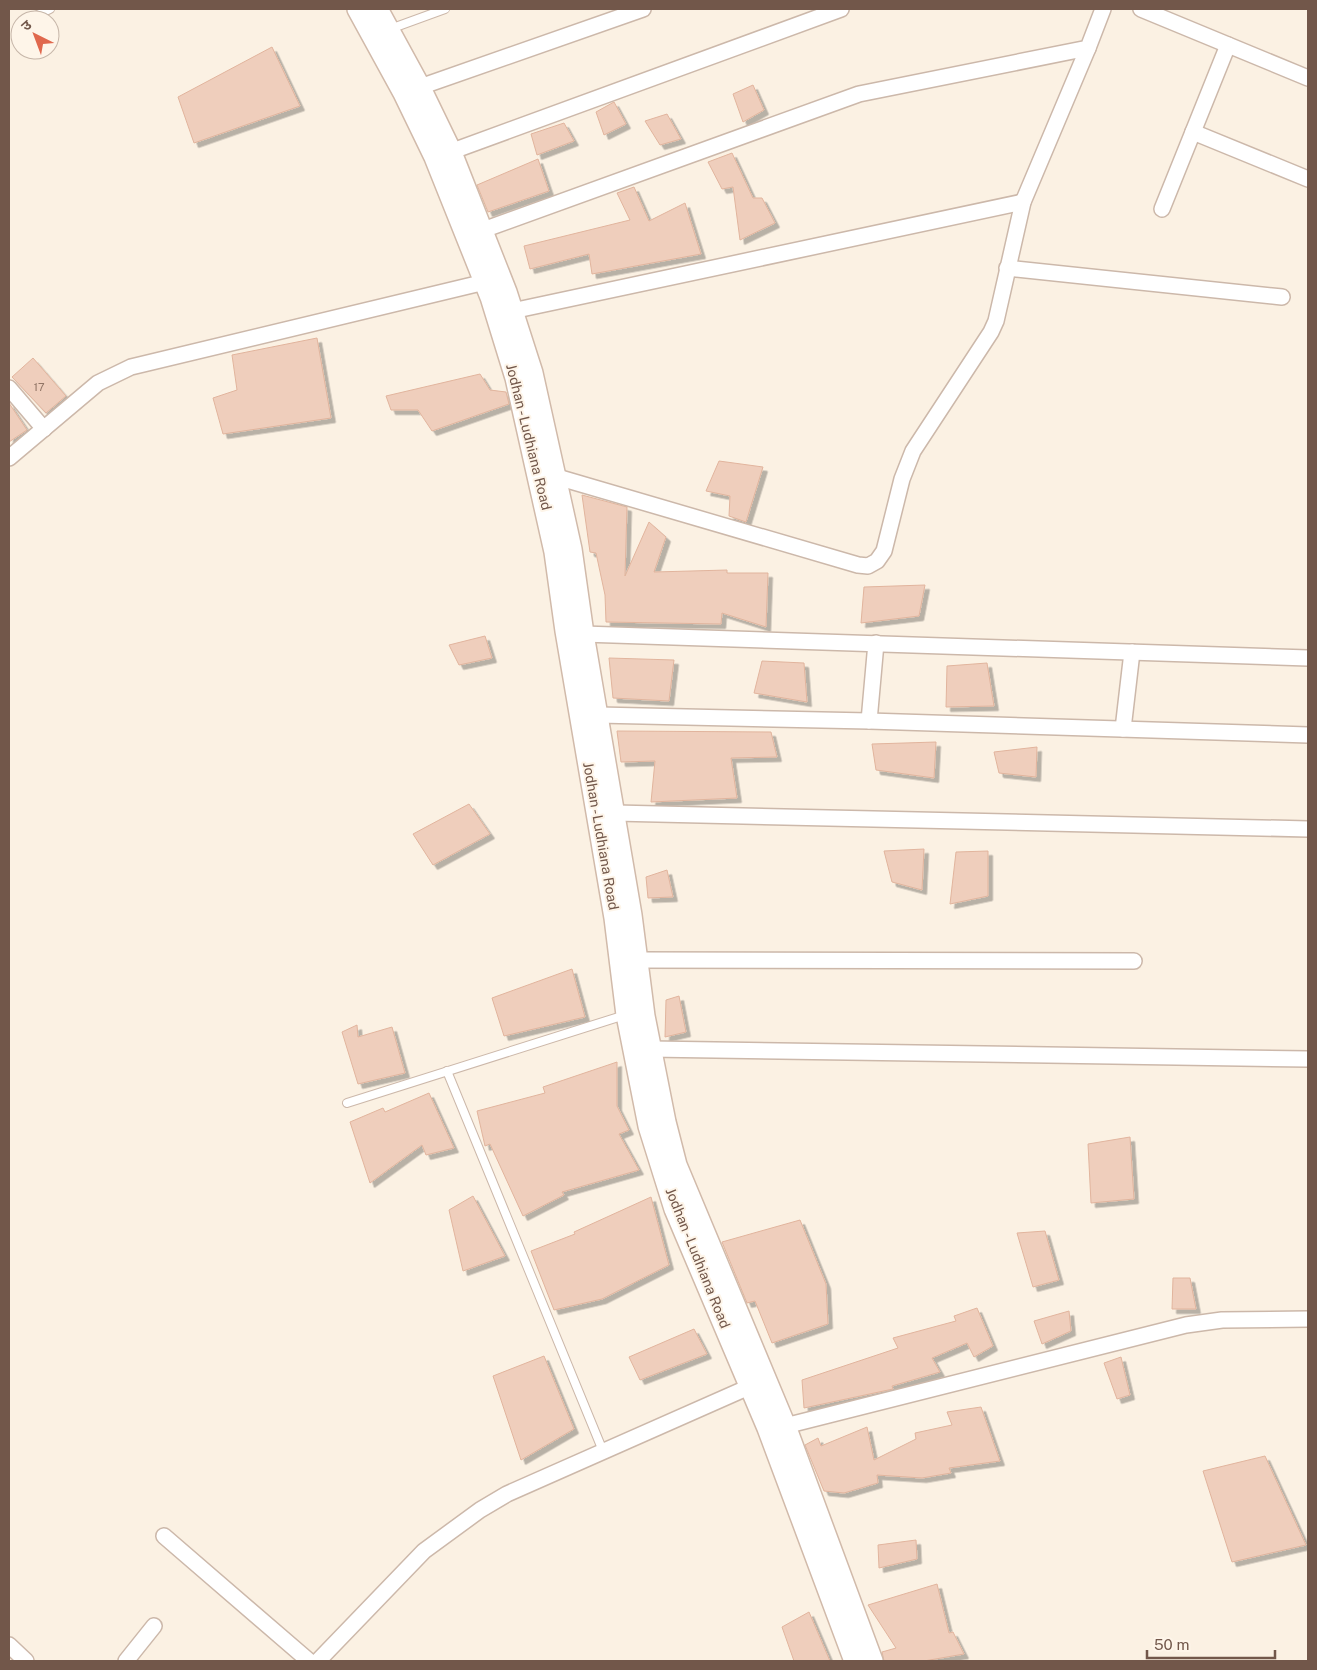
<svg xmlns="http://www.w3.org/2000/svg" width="1317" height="1670" viewBox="0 0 1317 1670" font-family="'Public Sans','Noto Sans Devanagari',sans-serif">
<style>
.building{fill:#efcebc;stroke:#e1b49d;filter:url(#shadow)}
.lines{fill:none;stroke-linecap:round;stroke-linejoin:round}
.lane-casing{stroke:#ccb8aa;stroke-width:10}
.street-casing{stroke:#ccb8aa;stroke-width:18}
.secondary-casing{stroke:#d1baaa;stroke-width:24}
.lane{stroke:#fff;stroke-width:8}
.street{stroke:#fff;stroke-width:15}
.secondary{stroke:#fff;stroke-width:21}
.labels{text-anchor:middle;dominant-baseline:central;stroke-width:4;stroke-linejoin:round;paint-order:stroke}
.number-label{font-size:11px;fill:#917566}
.street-label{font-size:14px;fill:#72574a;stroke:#fef5e9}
</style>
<defs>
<filter id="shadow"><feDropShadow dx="4.5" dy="4.5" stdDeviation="0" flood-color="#0004"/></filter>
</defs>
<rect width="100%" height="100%" fill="#fbf1e3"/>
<!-- building -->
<g class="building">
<polygon points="272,47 300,106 194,143 178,97"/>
<polygon points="753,85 764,110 743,122 733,94"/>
<polygon points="614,102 626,124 604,135 596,112"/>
<polygon points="667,114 681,139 660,145 645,121"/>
<polygon points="564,123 574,141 537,155 531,134"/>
<polygon points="732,153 753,198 762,198 775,223 740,240 733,187 722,189 708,162"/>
<polygon points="538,159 549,191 488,212 477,185"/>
<polygon points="634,187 649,221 685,203 701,254 592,274 589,254 530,269 524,246 630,220 617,193"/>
<polygon points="317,338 331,418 223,434 213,398 237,390 232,355"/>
<polygon points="33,358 66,396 46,413 12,377"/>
<polygon points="480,374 490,390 506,392 509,404 432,431 418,410 391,410 386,396"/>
<polygon points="9,403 27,430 9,442"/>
<polygon points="719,461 763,467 746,522 729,516 730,496 706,491"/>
<polygon points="582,495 627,507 625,576 649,522 666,537 654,572 727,570 727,573 768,573 766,627 722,613 721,624 606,622 605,595 596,553 590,552"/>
<polygon points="925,585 919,616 861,623 864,587"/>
<polygon points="485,636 492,658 459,665 449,645"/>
<polygon points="609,658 674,660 669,701 613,698"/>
<polygon points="762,661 804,663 807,702 754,693"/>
<polygon points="987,663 994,706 946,707 947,666"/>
<polygon points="617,731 771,732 777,757 731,758 737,798 651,802 655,761 621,762"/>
<polygon points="936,742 934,778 876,770 872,744"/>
<polygon points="1037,747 1036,777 999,773 994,752"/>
<polygon points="469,804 490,834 433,865 413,834"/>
<polygon points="924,849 922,890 892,882 884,851"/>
<polygon points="988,851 988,896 950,904 956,852"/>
<polygon points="667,870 673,897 648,898 646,877"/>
<polygon points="572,969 585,1017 504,1036 492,998"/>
<polygon points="679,996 686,1032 665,1037 666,1000"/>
<polygon points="357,1025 358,1037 392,1027 405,1073 358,1084 342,1032"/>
<polygon points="617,1062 617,1106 629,1130 619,1134 639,1170 562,1192 564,1195 523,1216 490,1144 485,1146 477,1111 545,1093 543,1087"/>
<polygon points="429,1093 454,1148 426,1155 422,1145 370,1183 350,1122 383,1108 385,1112"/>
<polygon points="1130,1137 1134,1199 1091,1203 1088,1144"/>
<polygon points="473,1196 505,1256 463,1271 449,1210"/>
<polygon points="651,1197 669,1265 602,1299 554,1310 531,1251 575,1234 574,1232"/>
<polygon points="800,1220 826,1284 828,1324 772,1343 755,1301 747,1303 722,1242"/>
<polygon points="1045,1231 1059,1280 1033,1287 1017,1233"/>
<polygon points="1173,1278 1190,1278 1196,1309 1172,1309"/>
<polygon points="977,1308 993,1346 974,1357 967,1343 932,1358 940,1372 892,1386 893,1389 804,1408 802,1380 898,1348 893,1338 956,1321 954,1316"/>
<polygon points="1069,1311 1071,1331 1042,1344 1034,1321"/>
<polygon points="694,1329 707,1354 640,1380 629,1357"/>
<polygon points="544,1356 574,1429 521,1460 493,1376"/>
<polygon points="1121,1357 1130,1395 1117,1399 1104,1363"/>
<polygon points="981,1407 1000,1461 949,1468 951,1473 922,1478 877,1475 878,1483 844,1493 824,1491 805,1445 818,1438 821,1446 867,1427 874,1460 916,1439 915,1433 952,1425 947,1412"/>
<polygon points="1265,1456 1306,1545 1232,1562 1203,1471"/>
<polygon points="916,1540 917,1559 879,1568 878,1545"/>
<polygon points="937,1584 949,1633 953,1632 964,1654 924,1661 884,1661 882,1652 896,1648 868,1605"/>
<polygon points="809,1612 830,1661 794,1661 782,1627"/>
</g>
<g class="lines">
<defs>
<g id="lane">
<polyline points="27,20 50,9"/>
<polyline points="390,29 445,9"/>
<polyline points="447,1071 603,1451"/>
<polyline points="347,1103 625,1015"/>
</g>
<g id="street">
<polyline points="1141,9 1308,78"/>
<polyline points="420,87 643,9"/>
<polyline points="1193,132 1308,179"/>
<polyline points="450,152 841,9"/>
<polyline points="1162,209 1228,45"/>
<polyline points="483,230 859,94 1088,48 1103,9"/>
<polyline points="1007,268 1282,297"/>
<polyline points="512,311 1023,202"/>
<polyline points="9,388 44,429"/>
<polyline points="9,458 98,383 131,367 485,282"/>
<polyline points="557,477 858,565 868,566 877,561 884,551 902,479 913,451 991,332 996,321 1023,202 1088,48"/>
<polyline points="583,634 1308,658"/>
<polyline points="598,715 869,721 1308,735"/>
<polyline points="869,721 876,643"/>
<polyline points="1123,729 1132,652"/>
<polyline points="615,813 1308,829"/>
<polyline points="637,960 1134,961"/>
<polyline points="650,1049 1308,1059"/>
<polyline points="785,1426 1186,1325 1222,1320 1308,1319"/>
<polyline points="164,1536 309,1661"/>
<polyline points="9,1645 26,1661"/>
<polyline points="126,1661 154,1626"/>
<polyline points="318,1661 424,1551 480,1510 507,1494 758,1383"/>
</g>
<g id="secondary">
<polyline points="358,9 404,93 435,157 491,297 516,378 555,552 566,631 615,918 627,1015 649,1126 675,1209 768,1428 855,1661"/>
<polyline points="377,9 419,86 450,150 506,292 532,373 571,549 583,634 631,915 644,1016 665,1122 676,1165 785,1426 872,1661"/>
</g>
</defs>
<!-- lane casing -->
<use href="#lane" class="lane-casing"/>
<!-- street casing -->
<use href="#street" class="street-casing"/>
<!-- secondary casing -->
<use href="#secondary" class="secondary-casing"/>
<!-- lane -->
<use href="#lane" class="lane"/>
<!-- street -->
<use href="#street" class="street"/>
<!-- secondary -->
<use href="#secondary" class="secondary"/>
</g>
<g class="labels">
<!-- number labels -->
<g class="number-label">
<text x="39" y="387">17</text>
</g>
<!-- street labels -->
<g class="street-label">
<text transform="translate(529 437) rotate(76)">Jodhan - Ludhiana Road</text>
<text transform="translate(601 836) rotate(80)">Jodhan - Ludhiana Road</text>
<text transform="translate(698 1258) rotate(68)">Jodhan - Ludhiana Road</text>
</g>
</g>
<!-- border -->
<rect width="1317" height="1670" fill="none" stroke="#72574a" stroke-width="20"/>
<!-- north arrow -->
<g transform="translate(35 35) rotate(318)"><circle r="24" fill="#fef5e9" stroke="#c6b6a9"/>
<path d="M0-4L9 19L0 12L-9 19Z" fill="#e0684d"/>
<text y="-8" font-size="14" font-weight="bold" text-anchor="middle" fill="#72574a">उ</text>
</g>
<!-- scale -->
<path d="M1147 1650v8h128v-8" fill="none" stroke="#72574a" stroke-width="2.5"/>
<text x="1154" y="1650" font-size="15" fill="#72574a" stroke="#fef5e9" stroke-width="4" paint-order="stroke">50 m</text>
</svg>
